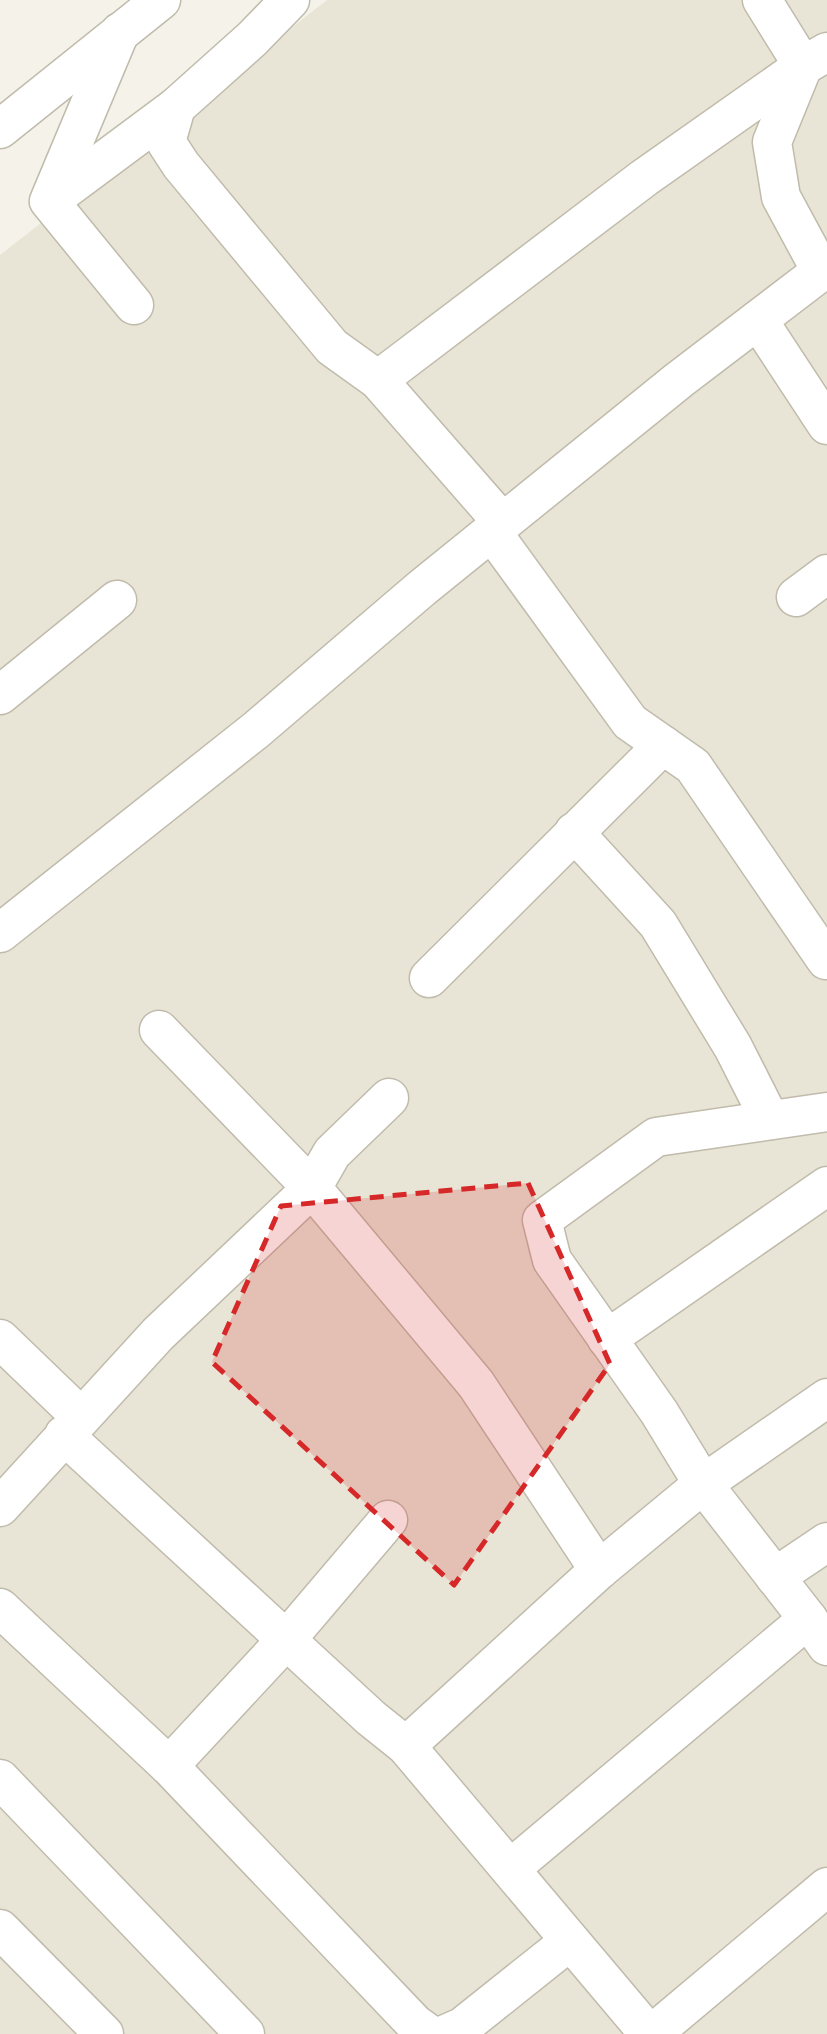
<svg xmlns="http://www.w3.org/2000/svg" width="827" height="2034" viewBox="0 0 827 2034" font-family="'Open Sans',sans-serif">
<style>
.residential{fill:#e8e5d7}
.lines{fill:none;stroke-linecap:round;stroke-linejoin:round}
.minor-casing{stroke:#c0bbab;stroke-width:41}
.minor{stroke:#fff;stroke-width:38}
.marked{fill:#d62828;fill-opacity:0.2;stroke:#d62828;stroke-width:5;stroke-dasharray:14 9;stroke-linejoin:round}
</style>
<rect width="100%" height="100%" fill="#f4f2e9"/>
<!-- residential -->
<polygon class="residential" points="327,0 827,0 827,2034 0,2034 0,255"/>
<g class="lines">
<defs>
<g id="minor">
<polyline points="290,0 252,39 176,107 166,142 181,165 332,347 378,380 503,523"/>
<polyline points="762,0 803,66"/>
<polyline points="120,32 49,201 134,305"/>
<polyline points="803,66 772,142 781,197 821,271"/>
<polyline points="0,129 161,0"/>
<polyline points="51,200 176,107"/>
<polyline points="758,320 827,425"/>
<polyline points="378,380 644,178 803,66 827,52"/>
<polyline points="492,532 630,722 693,766 826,960"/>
<polyline points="796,597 827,574"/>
<polyline points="0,695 117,600"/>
<polyline points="574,832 658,924 733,1047 770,1120"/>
<polyline points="0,933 256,730 422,588 679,380 827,267"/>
<polyline points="429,978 663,745"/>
<polyline points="159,1030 312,1188 476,1384 599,1570"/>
<polyline points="827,1112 656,1137 542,1220 552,1260 659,1412 703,1484 808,1619 827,1646"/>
<polyline points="0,1339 81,1417"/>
<polyline points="607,1339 827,1186"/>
<polyline points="64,1435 371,1718 406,1746 649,2034"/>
<polyline points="0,1507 158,1334 312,1188 332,1153 389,1098"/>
<polyline points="775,1577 827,1542"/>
<polyline points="0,1608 169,1766 415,2024 429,2034"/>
<polyline points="406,1746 599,1570 703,1484 827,1398"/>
<polyline points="169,1766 286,1640 388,1520"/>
<polyline points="0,1779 245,2034"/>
<polyline points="510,1869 808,1619"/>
<polyline points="0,1929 104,2034"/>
<polyline points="446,2034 462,2027 570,1941"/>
<polyline points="652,2034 827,1887"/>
</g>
</defs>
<!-- minor casing -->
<use href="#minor" class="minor-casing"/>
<!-- minor -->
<use href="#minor" class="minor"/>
</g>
<!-- marked area -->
<path class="marked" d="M528 1183 610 1364 454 1585 212 1362 281 1206Z"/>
</svg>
